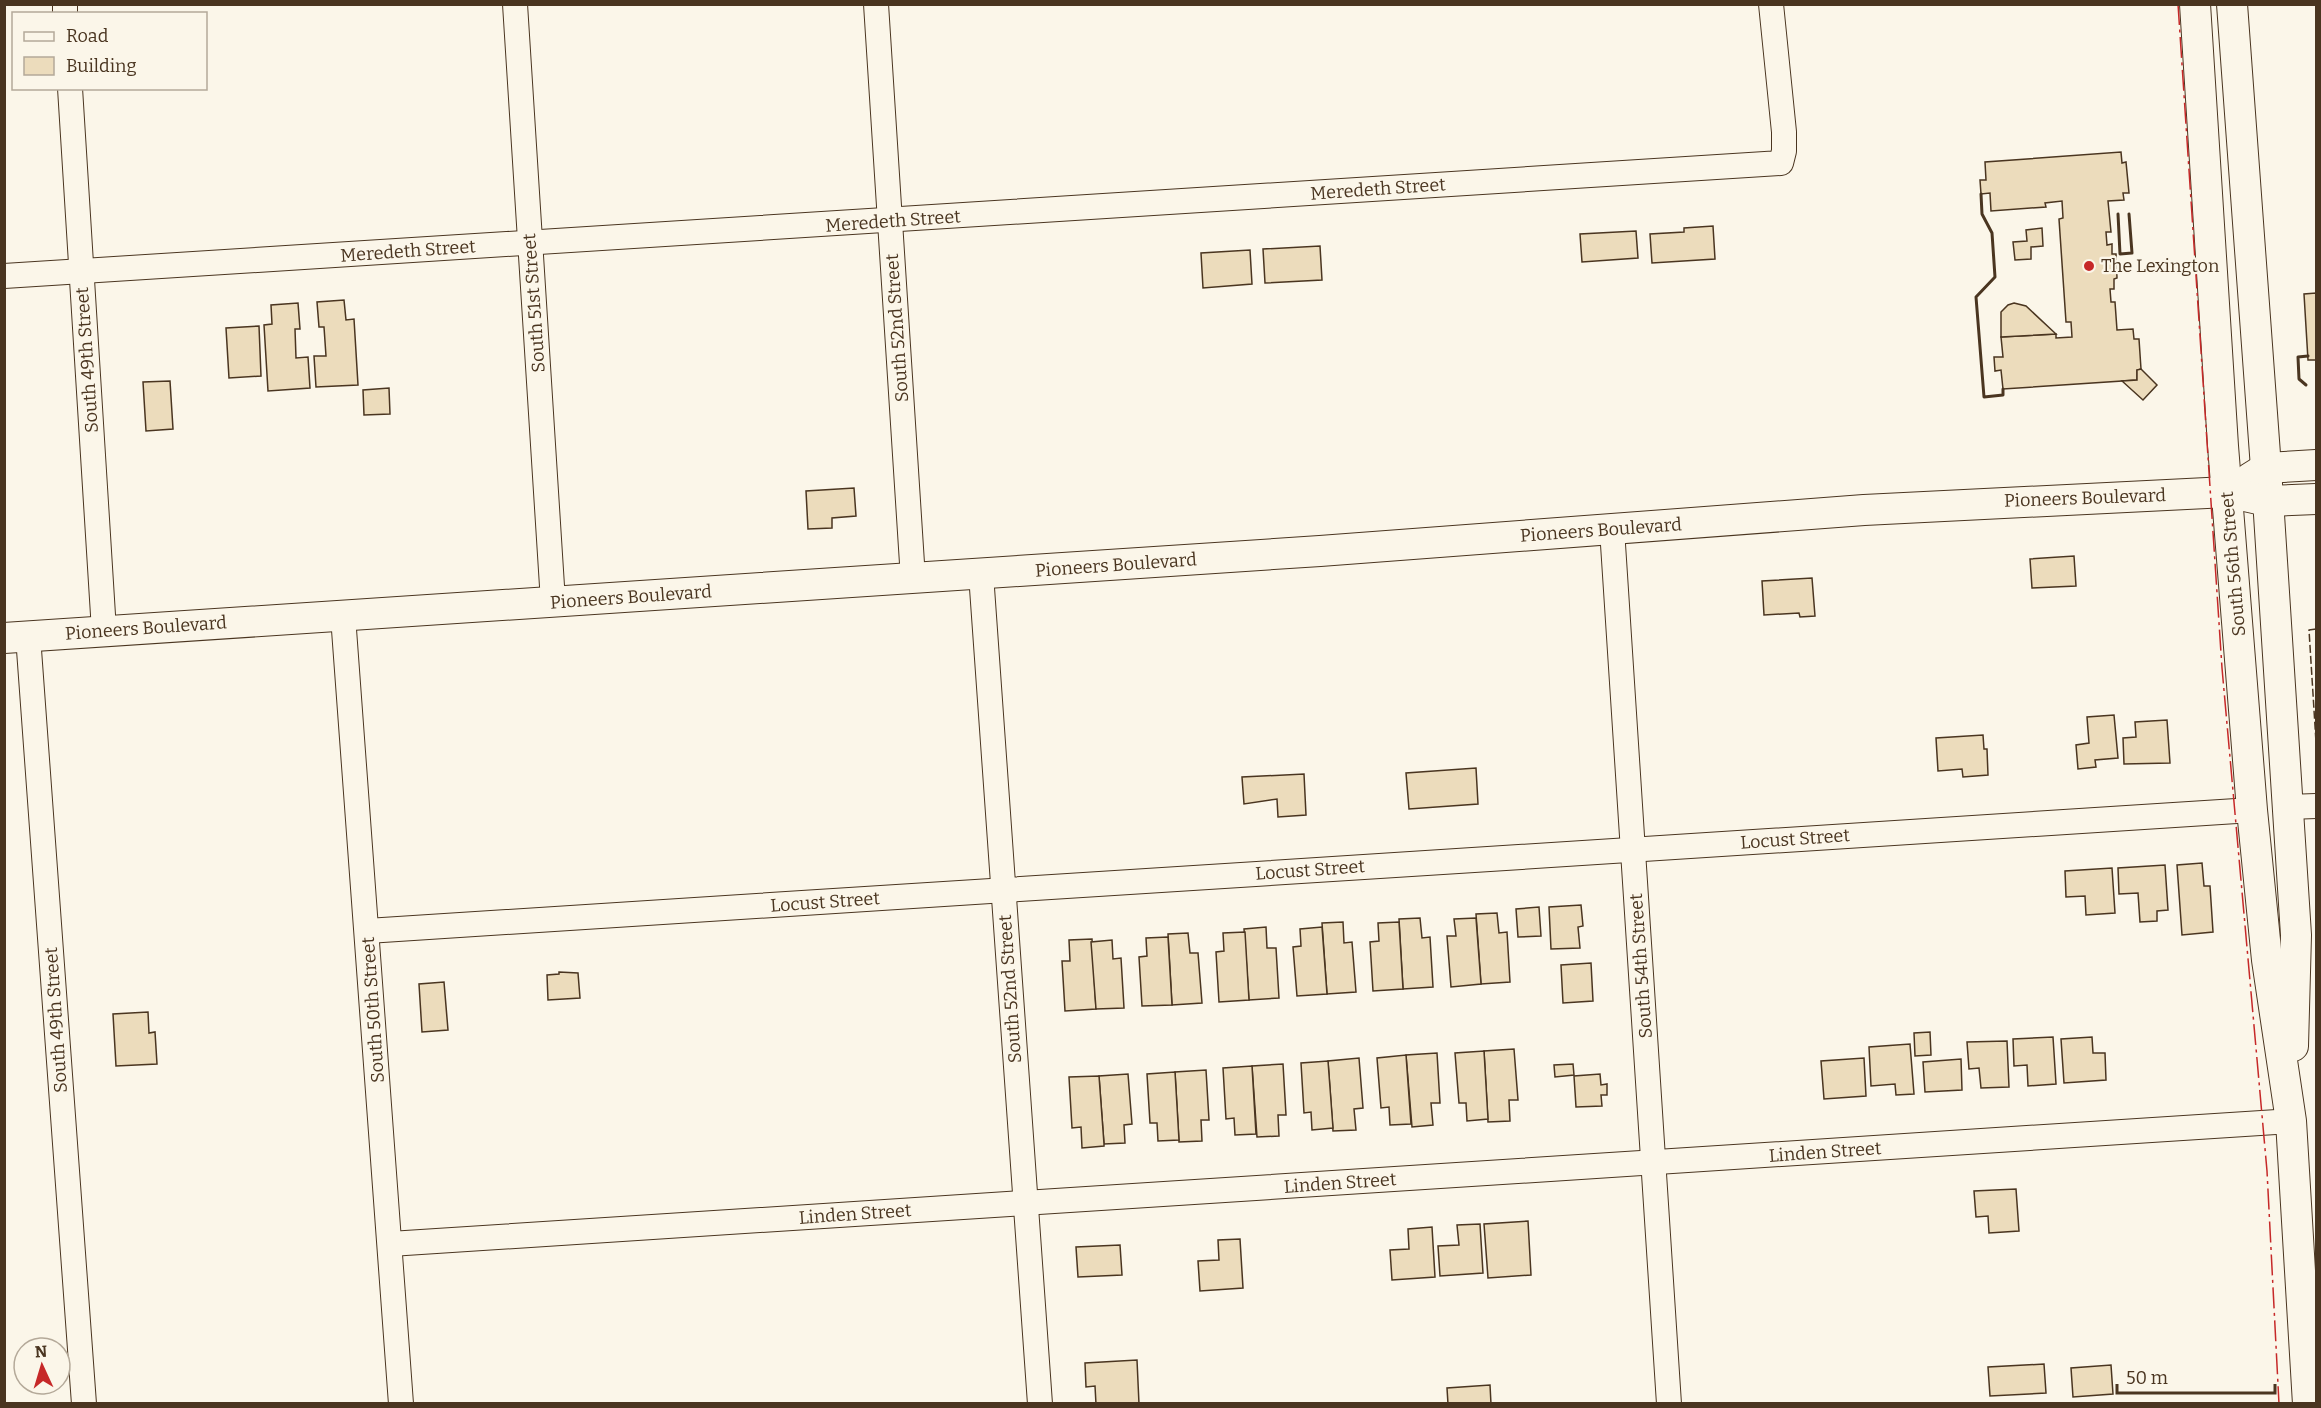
<svg xmlns="http://www.w3.org/2000/svg" width="2321" height="1408" viewBox="0 0 2321 1408" font-family="Bitter,serif">
<style>
.building{fill:#ecdcbc;stroke:#4a3520;stroke-width:1.5}
.lines{fill:none;stroke-linecap:round;stroke-linejoin:round}
.minor-casing{stroke:#4a3520;stroke-width:26}
.major-casing{stroke:#4a3520;stroke-width:32}
.minor{stroke:#fbf6e9;stroke-width:24}
.major{stroke:#fbf6e9;stroke-width:30}
.fence{stroke:#4a3520;stroke-width:1.5;stroke-dasharray:8 3;stroke-linecap:butt}
.wall{stroke:#4a3520;stroke-width:3}
.power{stroke:#c62828;stroke-width:1.5;stroke-dasharray:21 4.5 3 4.5;stroke-linecap:butt}
.poi-dot{fill:#c62828;stroke:#fbf6e9;stroke-width:2}
.labels{text-anchor:middle;dominant-baseline:central;stroke-width:4.5;stroke-linejoin:round;paint-order:stroke}
.street-label{font-size:18px;fill:#4a3520;stroke:#fbf6e9}
.poi-label{font-size:18px;fill:#4a3520;stroke:#fbf6e9;text-anchor:start}
</style>
<rect width="100%" height="100%" fill="#fbf6e9"/>
<!-- building -->
<g class="building">
<polygon points="2121,152 2122,163 2126,162 2129,193 2123,193 2124,200 2108,201 2111,232 2106,232 2107,245 2112,244 2112,254 2116,254 2117,278 2114,279 2114,289 2110,289 2111,302 2115,302 2117,330 2133,329 2134,339 2139,339 2141,369 2137,370 2137,380 2003,389 2001,370 1995,371 1994,357 2003,357 2001,337 2056,334 2056,338 2072,337 2071,322 2066,322 2059,219 2063,218 2062,201 2045,203 2046,207 1991,211 1990,193 1981,194 1980,180 1986,180 1985,162"/>
<polygon points="1713,226 1715,259 1652,263 1650,234 1684,232 1684,228"/>
<polygon points="2042,228 2043,246 2031,247 2031,259 2015,260 2013,242 2027,241 2026,230"/>
<polygon points="1636,231 1638,258 1582,262 1580,234"/>
<polygon points="1320,246 1322,280 1265,283 1263,249"/>
<polygon points="1250,250 1252,284 1203,288 1201,253"/>
<polygon points="2316,293 2316,360 2308,360 2304,294"/>
<polygon points="344,300 346,320 354,319 358,385 316,387 314,356 326,356 324,327 319,327 317,302"/>
<polygon points="298,303 300,329 295,329 296,358 308,357 310,388 268,391 264,325 272,324 271,305"/>
<polygon points="2014,303 2026,306 2056,334 2001,337 2001,312 2008,305"/>
<polygon points="259,326 261,376 229,378 226,328"/>
<polygon points="2141,369 2157,385 2143,400 2122,381 2137,380 2137,370"/>
<polygon points="170,381 173,429 146,431 143,382"/>
<polygon points="389,388 390,414 364,415 363,390"/>
<polygon points="854,488 856,516 832,518 832,528 808,529 806,491"/>
<polygon points="2074,556 2076,586 2032,588 2030,559"/>
<polygon points="1812,578 1815,616 1800,617 1799,613 1764,615 1762,581"/>
<polygon points="2114,715 2118,758 2095,760 2096,767 2078,769 2076,745 2089,743 2087,717"/>
<polygon points="2167,720 2170,763 2124,764 2123,738 2136,737 2135,722"/>
<polygon points="1983,735 1984,749 1987,749 1988,775 1963,777 1962,769 1938,771 1936,738"/>
<polygon points="1476,768 1478,804 1409,809 1406,773"/>
<polygon points="1304,774 1306,815 1278,817 1277,799 1244,804 1242,777"/>
<polygon points="2202,863 2204,886 2210,886 2213,932 2182,935 2177,865"/>
<polygon points="2165,865 2168,910 2157,911 2157,921 2140,922 2138,893 2119,894 2118,868"/>
<polygon points="2112,868 2115,913 2086,915 2085,896 2066,897 2065,871"/>
<polygon points="1581,905 1583,926 1578,927 1580,948 1551,949 1549,907"/>
<polygon points="1539,907 1541,936 1518,937 1516,909"/>
<polygon points="1497,913 1499,933 1507,932 1510,982 1481,984 1476,914"/>
<polygon points="1420,918 1422,938 1430,937 1433,987 1403,989 1399,919"/>
<polygon points="1476,918 1481,984 1451,987 1447,936 1456,936 1454,919"/>
<polygon points="1343,922 1344,943 1352,942 1356,992 1327,994 1322,923"/>
<polygon points="1399,922 1403,989 1373,991 1370,942 1379,941 1378,923"/>
<polygon points="1266,927 1267,948 1276,948 1279,998 1249,1000 1244,929"/>
<polygon points="1322,927 1327,994 1297,996 1293,947 1301,946 1300,929"/>
<polygon points="1245,932 1249,1000 1219,1002 1216,952 1224,951 1223,933"/>
<polygon points="1188,933 1190,953 1198,953 1202,1003 1172,1005 1168,934"/>
<polygon points="1168,937 1172,1005 1142,1006 1139,957 1147,956 1146,938"/>
<polygon points="1092,939 1096,1009 1065,1011 1062,961 1070,961 1069,940"/>
<polygon points="1112,940 1113,959 1121,958 1124,1008 1096,1009 1091,942"/>
<polygon points="1591,963 1593,1001 1563,1003 1561,965"/>
<polygon points="559,972 578,973 580,998 548,1000 547,975 559,974"/>
<polygon points="444,982 448,1030 422,1032 419,984"/>
<polygon points="148,1012 149,1033 155,1032 157,1064 116,1066 113,1014"/>
<polygon points="1930,1032 1931,1055 1915,1056 1914,1033"/>
<polygon points="2053,1037 2056,1084 2028,1086 2027,1065 2014,1066 2013,1039"/>
<polygon points="2092,1037 2093,1053 2105,1053 2106,1080 2064,1083 2061,1039"/>
<polygon points="2007,1041 2009,1087 1981,1088 1979,1068 1969,1069 1967,1042"/>
<polygon points="1910,1044 1914,1094 1896,1095 1895,1084 1871,1086 1869,1047"/>
<polygon points="1514,1049 1518,1100 1509,1100 1510,1121 1488,1122 1484,1051"/>
<polygon points="1484,1051 1488,1119 1467,1121 1466,1103 1459,1103 1455,1053"/>
<polygon points="1437,1053 1440,1103 1431,1103 1433,1125 1412,1127 1406,1055"/>
<polygon points="1406,1055 1411,1124 1390,1125 1389,1107 1381,1108 1377,1058"/>
<polygon points="1359,1058 1363,1108 1354,1109 1356,1130 1333,1131 1328,1061"/>
<polygon points="1864,1058 1866,1096 1824,1099 1821,1061"/>
<polygon points="1961,1059 1962,1090 1925,1092 1923,1062"/>
<polygon points="1328,1061 1333,1128 1312,1130 1311,1112 1304,1113 1301,1063"/>
<polygon points="1283,1064 1286,1115 1278,1115 1279,1136 1257,1137 1252,1066"/>
<polygon points="1573,1064 1574,1075 1555,1077 1554,1065"/>
<polygon points="1252,1066 1256,1134 1235,1135 1234,1118 1226,1119 1223,1068"/>
<polygon points="1206,1070 1209,1120 1201,1120 1202,1141 1179,1142 1175,1072"/>
<polygon points="1175,1072 1179,1140 1158,1141 1157,1123 1150,1123 1147,1074"/>
<polygon points="1128,1074 1132,1124 1124,1125 1125,1143 1104,1144 1099,1076"/>
<polygon points="1600,1074 1601,1085 1607,1084 1607,1095 1601,1095 1602,1106 1576,1107 1574,1076"/>
<polygon points="1099,1076 1104,1144 1104,1146 1082,1148 1081,1127 1072,1128 1069,1077"/>
<polygon points="2016,1189 2019,1231 1989,1233 1988,1216 1976,1217 1974,1191"/>
<polygon points="1528,1221 1531,1275 1488,1278 1484,1224"/>
<polygon points="1480,1224 1483,1273 1440,1276 1438,1246 1459,1245 1457,1225"/>
<polygon points="1432,1227 1435,1277 1392,1280 1390,1250 1409,1249 1408,1229"/>
<polygon points="1240,1239 1243,1288 1200,1291 1198,1261 1219,1260 1218,1240"/>
<polygon points="1120,1245 1122,1275 1078,1277 1076,1247"/>
<polygon points="1137,1360 1139,1404 1096,1404 1095,1386 1086,1387 1085,1363"/>
<polygon points="2044,1364 2046,1393 1990,1396 1988,1367"/>
<polygon points="2111,1365 2113,1394 2073,1397 2071,1368"/>
<polygon points="1490,1385 1491,1404 1448,1404 1447,1388"/>
</g>
<g class="lines">
<defs>
<g id="minor">
<polyline points="65,4 65,14"/>
<polyline points="515,4 553,602"/>
<polyline points="876,4 913,579"/>
<polyline points="70,88 104,631"/>
<polyline points="4,276 1781,163 1784,151 1784,132 1771,4"/>
<polyline points="1612,529 1669,1404"/>
<polyline points="981,574 1040,1404"/>
<polyline points="343,616 401,1404"/>
<polyline points="28,636 84,1404"/>
<polyline points="2288,807 2316,806"/>
<polyline points="367,931 2252,810"/>
<polyline points="390,1244 2291,1121"/>
</g>
<g id="major">
<polyline points="2195,4 2223,446 2252,810 2267,960 2291,1121 2308,1404"/>
<polyline points="2232,4 2266,468 2296,935 2293,1046"/>
<polyline points="2250,478 2266,468 2316,465"/>
<polyline points="4,638 1320,551 1864,510 2227,492 2267,501 2316,499"/>
</g>
</defs>
<!-- minor casing -->
<use href="#minor" class="minor-casing"/>
<!-- major casing -->
<use href="#major" class="major-casing"/>
<!-- minor -->
<use href="#minor" class="minor"/>
<!-- major -->
<use href="#major" class="major"/>
<!-- fence -->
<polyline class="fence" points="2316,629 2309,630 2316,742"/>
<!-- wall -->
<g class="wall">
<polyline points="1981,194 1982,214 1992,233 1995,277 1976,297 1984,397 2003,395 2003,389"/>
<polyline points="2118,214 2120,254 2132,253 2129,214"/>
<polyline points="2306,385 2299,379 2298,357 2308,356"/>
</g>
<!-- power -->
<polyline class="power" points="2178,4 2222,668 2267,1171 2279,1404"/>
</g>
<!-- markers -->
<circle class="poi-dot" cx="2089" cy="266" r="6"/>
<g class="labels">
<!-- street labels -->
<g class="street-label">
<text transform="translate(1378 189) rotate(-4)">Meredeth Street</text>
<text transform="translate(893 221) rotate(-4)">Meredeth Street</text>
<text transform="translate(408 251) rotate(-4)">Meredeth Street</text>
<text transform="translate(534 303) rotate(-94)">South 51st Street</text>
<text transform="translate(897 328) rotate(-94)">South 52nd Street</text>
<text transform="translate(87 360) rotate(-94)">South 49th Street</text>
<text transform="translate(2085 498) rotate(-2)">Pioneers Boulevard</text>
<text transform="translate(1601 530) rotate(-4)">Pioneers Boulevard</text>
<text transform="translate(2233 564) rotate(-95)">South 56th Street</text>
<text transform="translate(1116 565) rotate(-4)">Pioneers Boulevard</text>
<text transform="translate(631 597) rotate(-4)">Pioneers Boulevard</text>
<text transform="translate(146 628) rotate(-4)">Pioneers Boulevard</text>
<text transform="translate(1795 839) rotate(-4)">Locust Street</text>
<text transform="translate(1310 870) rotate(-4)">Locust Street</text>
<text transform="translate(825 902) rotate(-4)">Locust Street</text>
<text transform="translate(1641 966) rotate(-94)">South 54th Street</text>
<text transform="translate(1010 989) rotate(-94)">South 52nd Street</text>
<text transform="translate(373 1010) rotate(-94)">South 50th Street</text>
<text transform="translate(56 1020) rotate(-94)">South 49th Street</text>
<text transform="translate(1825 1152) rotate(-4)">Linden Street</text>
<text transform="translate(1340 1183) rotate(-4)">Linden Street</text>
<text transform="translate(855 1214) rotate(-4)">Linden Street</text>
</g>
<!-- poi labels -->
<g class="poi-label">
<text x="2101" y="266">The Lexington</text>
</g>
</g>
<!-- border -->
<rect width="2321" height="1408" fill="none" stroke="#4a3520" stroke-width="12"/>
<!-- legend -->
<rect x="12" y="12" width="195" height="78" fill="#fbf6e9" stroke="#b4a999" stroke-width="1.5"/>
<rect x="24" y="32" width="30" height="9" fill="#fbf6e9" stroke="#b4a999" stroke-width="1.5"/>
<text x="66" y="42" font-size="18" fill="#4a3520">Road</text>
<rect x="24" y="57" width="30" height="18" fill="#ecdcbc" stroke="#b4a999" stroke-width="1.5"/>
<text x="66" y="72" font-size="18" fill="#4a3520">Building</text>
<!-- north arrow -->
<g transform="translate(42 1366) rotate(356)"><circle r="28" fill="#fbf6e9" stroke="#b4a999" stroke-width="1.5"/>
<path d="M0-4.5L10 22L0 15L-10 22Z" fill="#c62828"/>
<text y="-9" font-size="16" font-weight="bold" text-anchor="middle" fill="#4a3520">N</text>
</g>
<!-- scale -->
<path d="M2117 1384v9h158v-9" fill="none" stroke="#4a3520" stroke-width="3"/>
<text x="2126" y="1384" font-size="18" fill="#4a3520" stroke="#fbf6e9" stroke-width="4.5" paint-order="stroke">50 m</text>
</svg>
